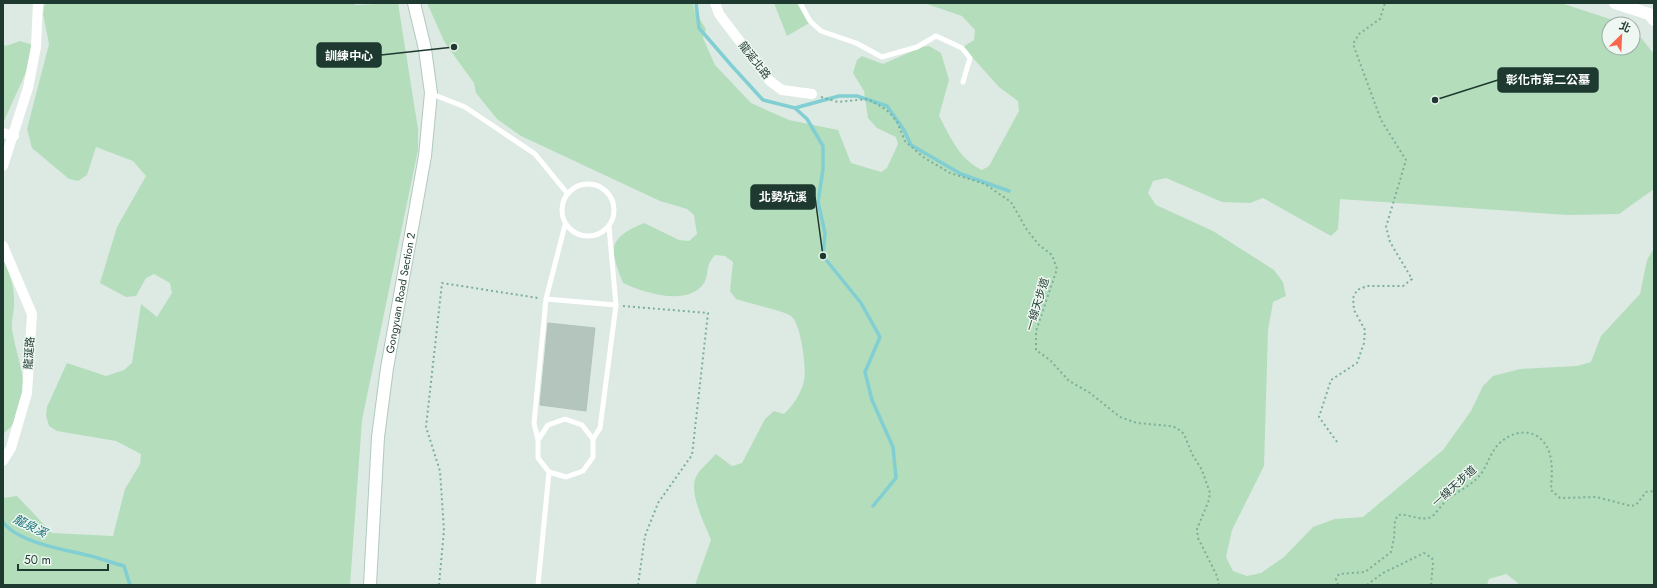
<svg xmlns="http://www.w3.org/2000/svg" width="1657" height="588" viewBox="0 0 1657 588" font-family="Jost,'Noto Sans TC',sans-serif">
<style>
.green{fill:#b4ddbb}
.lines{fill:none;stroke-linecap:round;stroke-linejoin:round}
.stream{stroke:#81ced3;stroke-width:3.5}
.building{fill:#b3c5bc;stroke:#b0c4b9}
.secondary-casing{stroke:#b0cabe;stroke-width:14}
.path{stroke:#7caf9a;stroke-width:2;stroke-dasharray:2 3;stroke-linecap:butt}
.service{stroke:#fff;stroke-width:5}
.minor{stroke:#fff;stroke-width:10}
.tertiary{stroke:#fff;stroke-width:12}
.secondary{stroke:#fff;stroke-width:12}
.labels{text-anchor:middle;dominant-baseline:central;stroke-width:3;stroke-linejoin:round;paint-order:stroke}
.street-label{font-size:11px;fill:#1e3a30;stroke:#eef7f1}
.water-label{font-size:12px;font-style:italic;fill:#167178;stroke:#eef7f1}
.leader{fill:none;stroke:#1e3a30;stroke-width:1.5}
.callout-dot{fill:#1e3a30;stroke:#eef7f1;stroke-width:1.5}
.callout{fill:#1e3a30;stroke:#1e3a30;stroke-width:1.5}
.callout-label{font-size:12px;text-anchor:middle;font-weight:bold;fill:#fff}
</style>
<rect width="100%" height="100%" fill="#ddeae3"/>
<!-- green -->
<g class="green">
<polygon points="45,3 354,3 356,5 398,3 418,129 418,150 362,420 350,585 3,585 3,498 17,496 52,533 113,536 125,489 140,464 141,454 116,441 57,431 49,426 46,416 47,407 67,363 106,376 124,370 132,363 141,304 157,317 172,293 170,283 154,274 146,278 136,296 126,297 100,283 117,227 146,176 133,161 96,147 87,175 78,181 69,179 32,148 27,129 49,44 43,14"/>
<path d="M427 3H693L695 12 706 29 703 38 715 65 751 103 789 120 838 130 851 163 881 172 887 168 898 144 896 137 877 128 868 118 864 91 853 73 857 60 862 56 883 64 922 47 929 46 941 53 949 80 939 116C951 138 959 159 982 170L989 166 1019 111 1018 101 999 87 963 47 974 40 975 30 962 16 924 3H1561L1622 23 1623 24H1609V48H1633V31L1642 39 1654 54V189L1619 214 1567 215 1340 199 1338 229 1331 236 1263 198 1250 203 1222 202 1166 178 1153 181 1148 193 1156 205 1213 231 1274 270 1283 282 1286 296 1273 302 1268 330 1264 466 1232 530 1226 557 1233 571 1247 576 1261 573 1284 557 1313 527 1335 519 1363 517 1443 450 1471 411 1483 386 1493 376 1520 369 1577 366 1591 362 1601 336 1640 294 1647 260 1654 248V585H1518L1517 582 1506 574 1489 579 1487 585H695L711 540C705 524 687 491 697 475 702 467 710 461 716 454L732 466 742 463 765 419 774 411 784 414C792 407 802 392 804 381 807 369 801 323 791 316 784 311 747 303 736 299L730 291 733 262 725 256 715 255C704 267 710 273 704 283 688 307 644 293 623 283 610 249 606 239 644 223L679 240 689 241 697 234 694 215 687 209 660 201 521 136 497 119 476 93 474 83 445 43Z"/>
<polygon points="774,3 800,3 811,22 787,36"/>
<polygon points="20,41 33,45 32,59 3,123 3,44 6,46"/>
<path d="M3 258C9 271 14 285 14 299 15 309 11 320 12 329 18 367 40 405 3 434Z"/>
</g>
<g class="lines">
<!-- stream -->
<g class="stream">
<polyline points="696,3 699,28 731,65 763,100 795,108 807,119 823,146 823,169 818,202 825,233 823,256 861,303 880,337 865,372 872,400 893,447 896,478 873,506"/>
<polyline points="795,108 839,96 857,96 887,106 904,130 911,145 961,174 1009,191"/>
<path d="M3 522C18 543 67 550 91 556 102 559 113 563 124 566L130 585"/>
</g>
</g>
<!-- building -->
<polygon class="building" points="548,323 595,328 586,411 540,405"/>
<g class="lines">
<defs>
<g id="secondary">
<path id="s1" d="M370 585 378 437 387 368 425 156 431 93 425 49 414 3"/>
</g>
</defs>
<!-- secondary casing -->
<use href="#secondary" class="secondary-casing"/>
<!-- path -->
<g class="path">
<polyline points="821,97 838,102 868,99 882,107 890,113 897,122 905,141 923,157 950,173 985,184 1011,202 1027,230 1039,245 1052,255 1057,269 1036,331 1036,350 1050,360 1069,381 1090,393 1120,417 1137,423 1170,426 1177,428 1184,434 1192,454 1202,470 1210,493 1209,500 1197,529 1198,538 1217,576 1219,585"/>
<polyline points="623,306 708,313 692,455 658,503 645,536 638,585"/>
<polyline points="1337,442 1319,417 1331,380 1357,363 1364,343 1365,330 1354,310 1353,298 1357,290 1367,286 1403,286 1412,279 1390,242 1386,227 1406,160 1381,120 1353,44 1359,34 1380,19 1385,3"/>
<polyline points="439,585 444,530 440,471 426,427 442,283 538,298"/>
<path d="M1338 585 1336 579 1339 574 1365 572 1391 552 1394 538 1395 520 1398 515C1408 513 1421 522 1431 517 1435 515 1439 508 1443 504 1454 492 1471 487 1481 474 1487 465 1490 455 1496 447 1506 435 1523 428 1537 436 1555 448 1552 471 1551 490L1560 498 1596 497 1631 506 1636 505 1646 492 1654 491"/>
<polyline points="1367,585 1383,573 1424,553 1432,558 1433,563 1431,585"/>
</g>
<!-- service -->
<g class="service">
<polyline points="800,3 810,21 821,31 856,43 882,57 917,47 936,36 962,48 970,58 963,82"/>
<polyline points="432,94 465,107 535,154 567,193"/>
<circle cx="588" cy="210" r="26"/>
<polyline points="609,227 616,305"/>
<polyline points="546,299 616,305 600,428 593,439"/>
<polyline points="538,440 548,425 565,419 582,425 593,439 593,457 583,471 566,477 549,472 538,458 538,440 534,423 546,299 565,225"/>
<polyline points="538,585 549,472"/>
</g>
<!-- minor -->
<g class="minor">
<polyline points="715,3 719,14 770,81 782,90 812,94"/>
<polyline points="3,133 14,136"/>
<polyline points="3,166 28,88 36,47 38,3"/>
<polyline points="3,246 32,314 27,393 11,448 3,461"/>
</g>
<!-- tertiary -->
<polyline class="tertiary" points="1615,3 1649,14 1654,20"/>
<!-- secondary -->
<use href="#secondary" class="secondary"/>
</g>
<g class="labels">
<!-- street labels -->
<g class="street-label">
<text transform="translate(755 60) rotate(52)">龍涎北路</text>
<text stroke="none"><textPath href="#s1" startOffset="294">Gongyuan Road Section 2</textPath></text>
<text transform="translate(1037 304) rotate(-73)">一線天步道</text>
<text transform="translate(29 353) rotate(-86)">龍涎路</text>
<text transform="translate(1454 486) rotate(-42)">一線天步道</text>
</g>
<!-- water labels -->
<g class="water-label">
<text transform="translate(30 526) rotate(27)">龍泉溪</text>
</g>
</g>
<!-- callouts -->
<path class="leader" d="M454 47L381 55M1435 100L1498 80M823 256L815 197"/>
<g class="callout-dot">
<circle cx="454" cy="47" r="4"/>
<circle cx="1435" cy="100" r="4"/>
<circle cx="823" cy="256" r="4"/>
</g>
<g class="callout">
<rect x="317" y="43" width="64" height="24" rx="4"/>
<rect x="1498" y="68" width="100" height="24" rx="4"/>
<rect x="751" y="185" width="64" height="24" rx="4"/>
</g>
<g class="callout-label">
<text x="349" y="60">訓練中心</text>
<text x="1548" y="84">彰化市第二公墓</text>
<text x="783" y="201">北勢坑溪</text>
</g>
<!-- border -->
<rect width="1657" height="588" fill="none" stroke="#1e3a30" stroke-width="8"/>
<!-- north arrow -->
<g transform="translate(1621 36) rotate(24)"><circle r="19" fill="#eef7f1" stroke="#9baba4"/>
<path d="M0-3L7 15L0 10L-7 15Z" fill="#f9664d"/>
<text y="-6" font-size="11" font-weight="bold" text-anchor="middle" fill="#1e3a30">北</text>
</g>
<!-- scale -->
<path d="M18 564v6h90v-6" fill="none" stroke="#1e3a30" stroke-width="2"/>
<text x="24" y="564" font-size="12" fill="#1e3a30" stroke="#eef7f1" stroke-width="3" paint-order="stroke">50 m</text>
</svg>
